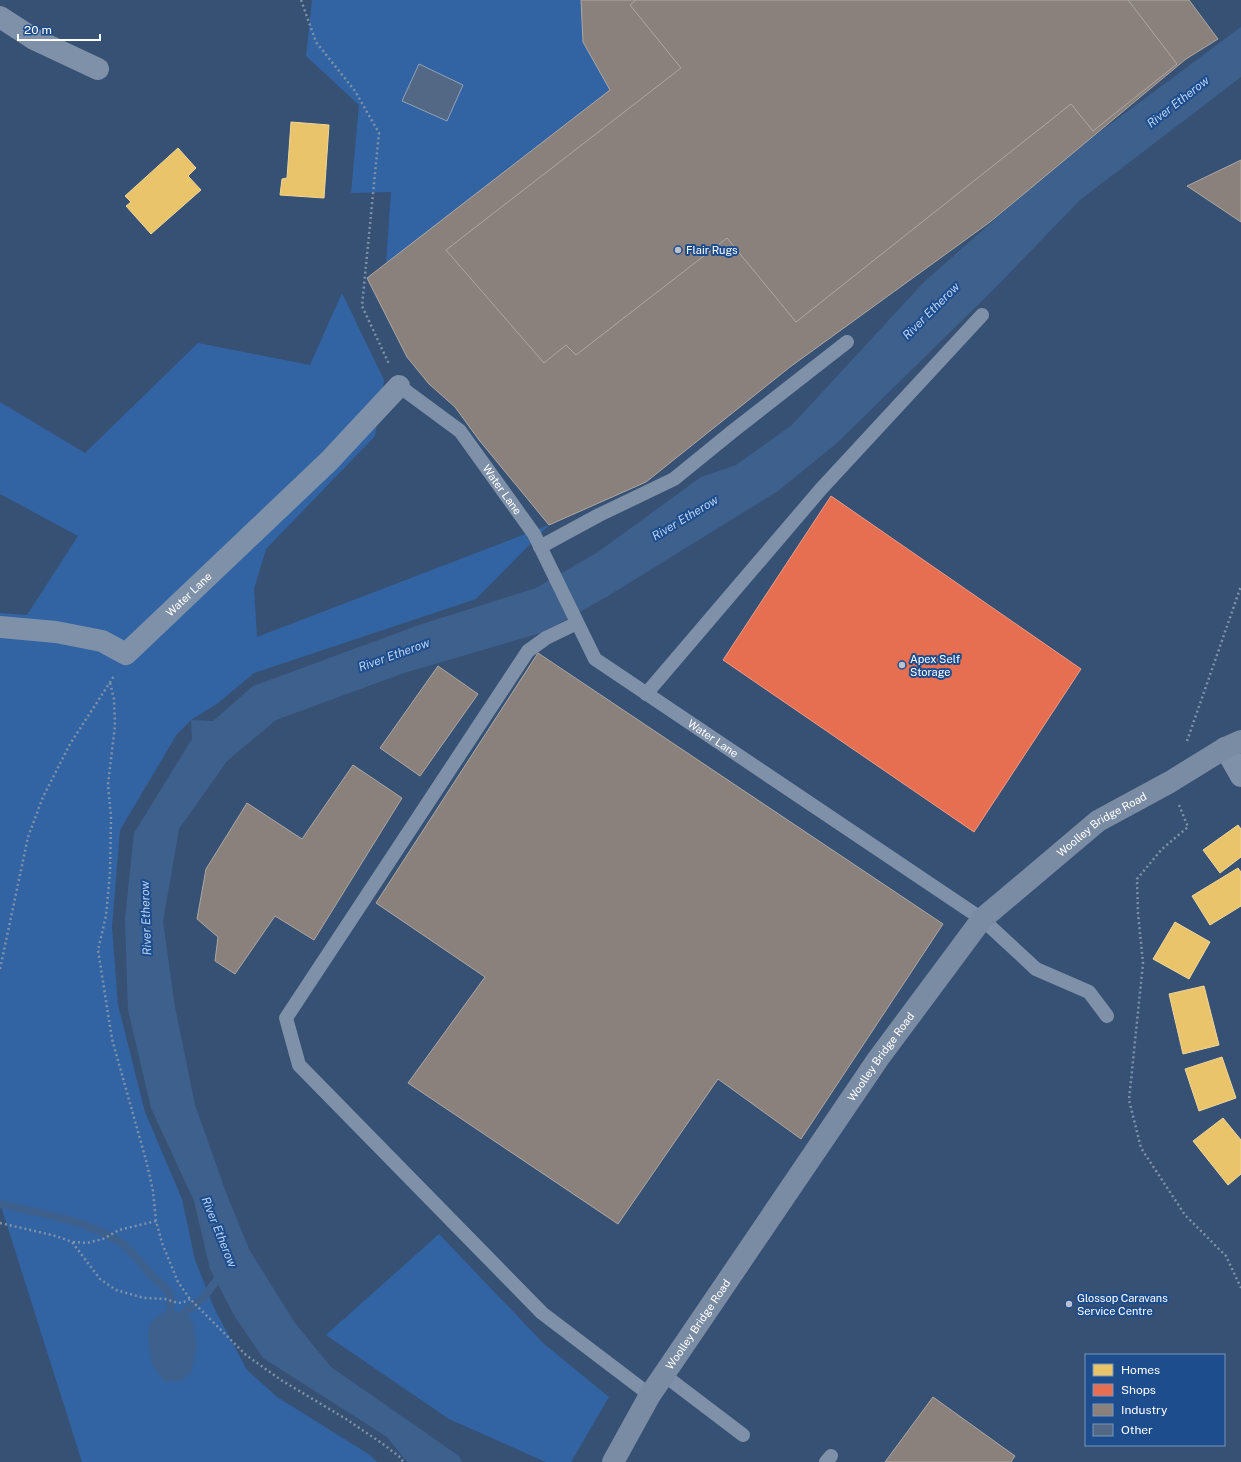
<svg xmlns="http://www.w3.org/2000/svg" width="1241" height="1462" viewBox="0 0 1241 1462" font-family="'Public Sans',sans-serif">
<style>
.green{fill:#3264a4}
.water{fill:#3e608d}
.homes{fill:#e9c46a;stroke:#f0d697}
.shops{fill:#e76f51;stroke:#ee9a85}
.industry{fill:#8a817c;stroke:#ada7a3}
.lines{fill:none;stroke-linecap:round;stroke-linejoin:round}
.stream{stroke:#3e608d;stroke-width:8}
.building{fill:#536884;stroke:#93a2b6}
.path{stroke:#7e91a8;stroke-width:2.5;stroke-dasharray:2 3;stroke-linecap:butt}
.lane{stroke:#7e91a8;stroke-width:14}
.street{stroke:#7e91a8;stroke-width:22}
.secondary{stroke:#7a8ca4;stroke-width:22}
.poi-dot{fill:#b9c2ce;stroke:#1e4d8d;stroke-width:1.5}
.labels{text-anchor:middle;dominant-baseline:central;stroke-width:4;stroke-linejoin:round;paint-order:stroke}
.poi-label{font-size:11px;fill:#fff;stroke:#1e4d8d;text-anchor:start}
.street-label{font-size:11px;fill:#fff;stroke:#1e4d8d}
.water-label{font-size:12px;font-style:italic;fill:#b8d2f4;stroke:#1e4d8d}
</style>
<rect width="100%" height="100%" fill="#375174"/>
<!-- green -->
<g class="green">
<polygon points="312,0 633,0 610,90 386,265 391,192 351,193 359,105 306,56"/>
<polygon points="342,293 384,380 375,436 266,549 254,589 257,637 549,525 476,599 254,673 218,703 191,720 177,734 120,830 112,927 118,1005 145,1112 182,1199 195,1260 214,1308 247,1370 277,1397 370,1455 377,1462 82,1462 0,1203 0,613 27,615 78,536 0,494 0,402 85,453 198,343 310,365"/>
<polygon points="439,1234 543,1343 609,1397 571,1462 546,1462 449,1419 326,1335"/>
</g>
<!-- water -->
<g class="water">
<polygon points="1241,27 1241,77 1080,200 996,287 837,443 778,491 608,596 544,632 404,673 276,720 227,761 179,829 163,922 175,1007 195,1105 227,1195 250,1251 295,1323 331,1367 459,1456 462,1462 407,1462 387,1437 263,1358 235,1317 210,1269 194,1201 151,1108 128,1010 125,919 134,833 192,739 191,720 213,721 253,686 419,625 536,588 598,552 701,477 736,465 792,425 924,282 1062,160"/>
<polygon points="170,1311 184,1313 193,1321 197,1345 192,1371 181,1381 165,1382 152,1365 148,1338 149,1325 157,1316"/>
</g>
<!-- homes -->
<g class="homes">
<polygon points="291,122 329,125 324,198 280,195 282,179 287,178"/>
<polygon points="178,148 196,168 188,176 201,190 151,234 126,206 131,202 125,196"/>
<polygon points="1238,825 1241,829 1241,857 1220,873 1203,850"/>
<polygon points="1238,868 1241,872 1241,906 1210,925 1192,896"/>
<polygon points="1175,922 1210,942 1189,979 1153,959"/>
<polygon points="1204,986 1219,1045 1183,1054 1169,994"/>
<polygon points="1222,1057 1236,1098 1199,1111 1185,1069"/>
<polygon points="1223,1118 1241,1140 1241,1174 1228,1185 1193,1141"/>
</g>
<!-- shops -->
<polygon class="shops" points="831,496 1081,669 974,832 723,660"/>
<!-- industry -->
<g class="industry">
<polygon points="581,0 1189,0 1218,39 1186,59 990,222 790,367 646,482 549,525 479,440 455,407 429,384 407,357 367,278 610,90 583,42"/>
<polygon points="636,0 1128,0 1177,64 1093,131 1071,104 796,322 727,238 576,355 566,345 544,363 446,250 681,68 630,5"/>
<polygon points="1241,160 1241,222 1187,186"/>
<polygon points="538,653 943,924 801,1139 718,1079 618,1224 408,1083 485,977 376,903"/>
<polygon points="438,666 478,694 420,776 380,748"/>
<polygon points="353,765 402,798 314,940 275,916 235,974 215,961 218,937 197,919 206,869 247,803 302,839"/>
<polygon points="933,1397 1015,1456 1011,1462 885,1462"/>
</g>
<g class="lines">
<!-- stream -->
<g class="stream">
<path d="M0 1204C38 1213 94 1221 125 1246 135 1255 143 1266 152 1276 165 1290 173 1288 170 1311"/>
<polyline points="184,1313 204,1297 222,1273"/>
</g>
</g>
<!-- building -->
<polygon class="building" points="419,64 463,85 447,121 402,101"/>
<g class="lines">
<!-- path -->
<g class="path">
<polyline points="301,0 316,42 355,91 379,133 362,306 389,364"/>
<polyline points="110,683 114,699 115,726 108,784 111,817 110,872 106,916 98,950 112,1039 147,1164 153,1191 156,1221 162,1243 178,1282 190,1299 246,1355 281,1380 346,1419 383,1444 401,1458 403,1462"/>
<polyline points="1187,741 1241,586"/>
<polyline points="1179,805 1188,827 1162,849 1137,879 1138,913 1143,963 1129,1100 1141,1148 1185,1215 1226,1256 1241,1288"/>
<polyline points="0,969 28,837 43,797 70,744 114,676"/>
<polyline points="0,1223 56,1236 72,1242 100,1279 116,1290 144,1298 165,1299 178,1303 184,1302 190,1299"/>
<polyline points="73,1242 87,1243 103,1239 119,1230 156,1221"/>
</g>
<!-- lane -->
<g class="lane">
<path id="s1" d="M399 386 460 431 534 534 595 659 982 919 1036 969 1089 992 1107 1016"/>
<polyline points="540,547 599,515 674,479 733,431 847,342"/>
<polyline points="577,623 546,638 528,651 286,1018 299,1065 542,1313 650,1395"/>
<polyline points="646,694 821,489 982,315"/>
<polyline points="664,1375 743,1435"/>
<polyline points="826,1462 831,1456"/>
</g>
<!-- street -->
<g class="street">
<polyline points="0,17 34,39 98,69"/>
<path id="s2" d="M0 627 56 632 102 641 126 654 329 461 399 386"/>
<polyline points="1225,748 1241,776"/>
</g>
<!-- secondary -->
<path class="secondary" id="s3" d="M613 1462 650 1395 878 1059 982 919 1098 821 1170 782 1225 748 1241 741"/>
</g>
<!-- markers -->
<g class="poi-dot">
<circle cx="678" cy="250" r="4"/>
<circle cx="902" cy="665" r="4"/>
<circle cx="1069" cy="1304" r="4"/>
</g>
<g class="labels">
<!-- poi labels -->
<g class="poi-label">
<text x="686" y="250">Flair Rugs</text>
<text x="910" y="659">Apex Self<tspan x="910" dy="13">Storage</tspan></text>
<text x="1077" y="1298">Glossop Caravans<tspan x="1077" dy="13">Service Centre</tspan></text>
</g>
<!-- street labels -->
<g class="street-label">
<text stroke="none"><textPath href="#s1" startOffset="148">Water Lane</textPath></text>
<text stroke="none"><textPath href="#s2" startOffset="217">Water Lane</textPath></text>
<text stroke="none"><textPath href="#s1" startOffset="484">Water Lane</textPath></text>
<text stroke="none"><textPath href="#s3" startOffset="810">Woolley Bridge Road</textPath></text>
<text stroke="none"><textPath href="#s3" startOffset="486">Woolley Bridge Road</textPath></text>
<text stroke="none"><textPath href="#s3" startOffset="162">Woolley Bridge Road</textPath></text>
</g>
<!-- water labels -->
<g class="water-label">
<text transform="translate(1178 102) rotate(-38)">River Etherow</text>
<text transform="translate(931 311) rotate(-45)">River Etherow</text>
<text transform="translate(685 518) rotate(-31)">River Etherow</text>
<text transform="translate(394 655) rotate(-20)">River Etherow</text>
<text transform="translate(146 918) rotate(-92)">River Etherow</text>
<text transform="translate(219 1232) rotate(68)">River Etherow</text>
</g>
</g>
<!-- legend -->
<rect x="1085" y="1354" width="140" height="92" fill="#1e4d8d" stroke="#7894bb"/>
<rect x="1093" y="1364" width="20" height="12" fill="#e9c46a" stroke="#7894bb"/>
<text x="1121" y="1374" font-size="12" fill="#ffffff">Homes</text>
<rect x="1093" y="1384" width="20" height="12" fill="#e76f51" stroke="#7894bb"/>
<text x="1121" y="1394" font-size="12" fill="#ffffff">Shops</text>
<rect x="1093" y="1404" width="20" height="12" fill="#8a817c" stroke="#7894bb"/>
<text x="1121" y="1414" font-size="12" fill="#ffffff">Industry</text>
<rect x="1093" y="1424" width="20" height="12" fill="#536884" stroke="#7894bb"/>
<text x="1121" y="1434" font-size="12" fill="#ffffff">Other</text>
<!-- scale -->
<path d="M18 34v6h82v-6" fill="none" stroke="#ffffff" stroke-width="2"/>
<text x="24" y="34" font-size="12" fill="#ffffff" stroke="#1e4d8d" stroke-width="3" paint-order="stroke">20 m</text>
</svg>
